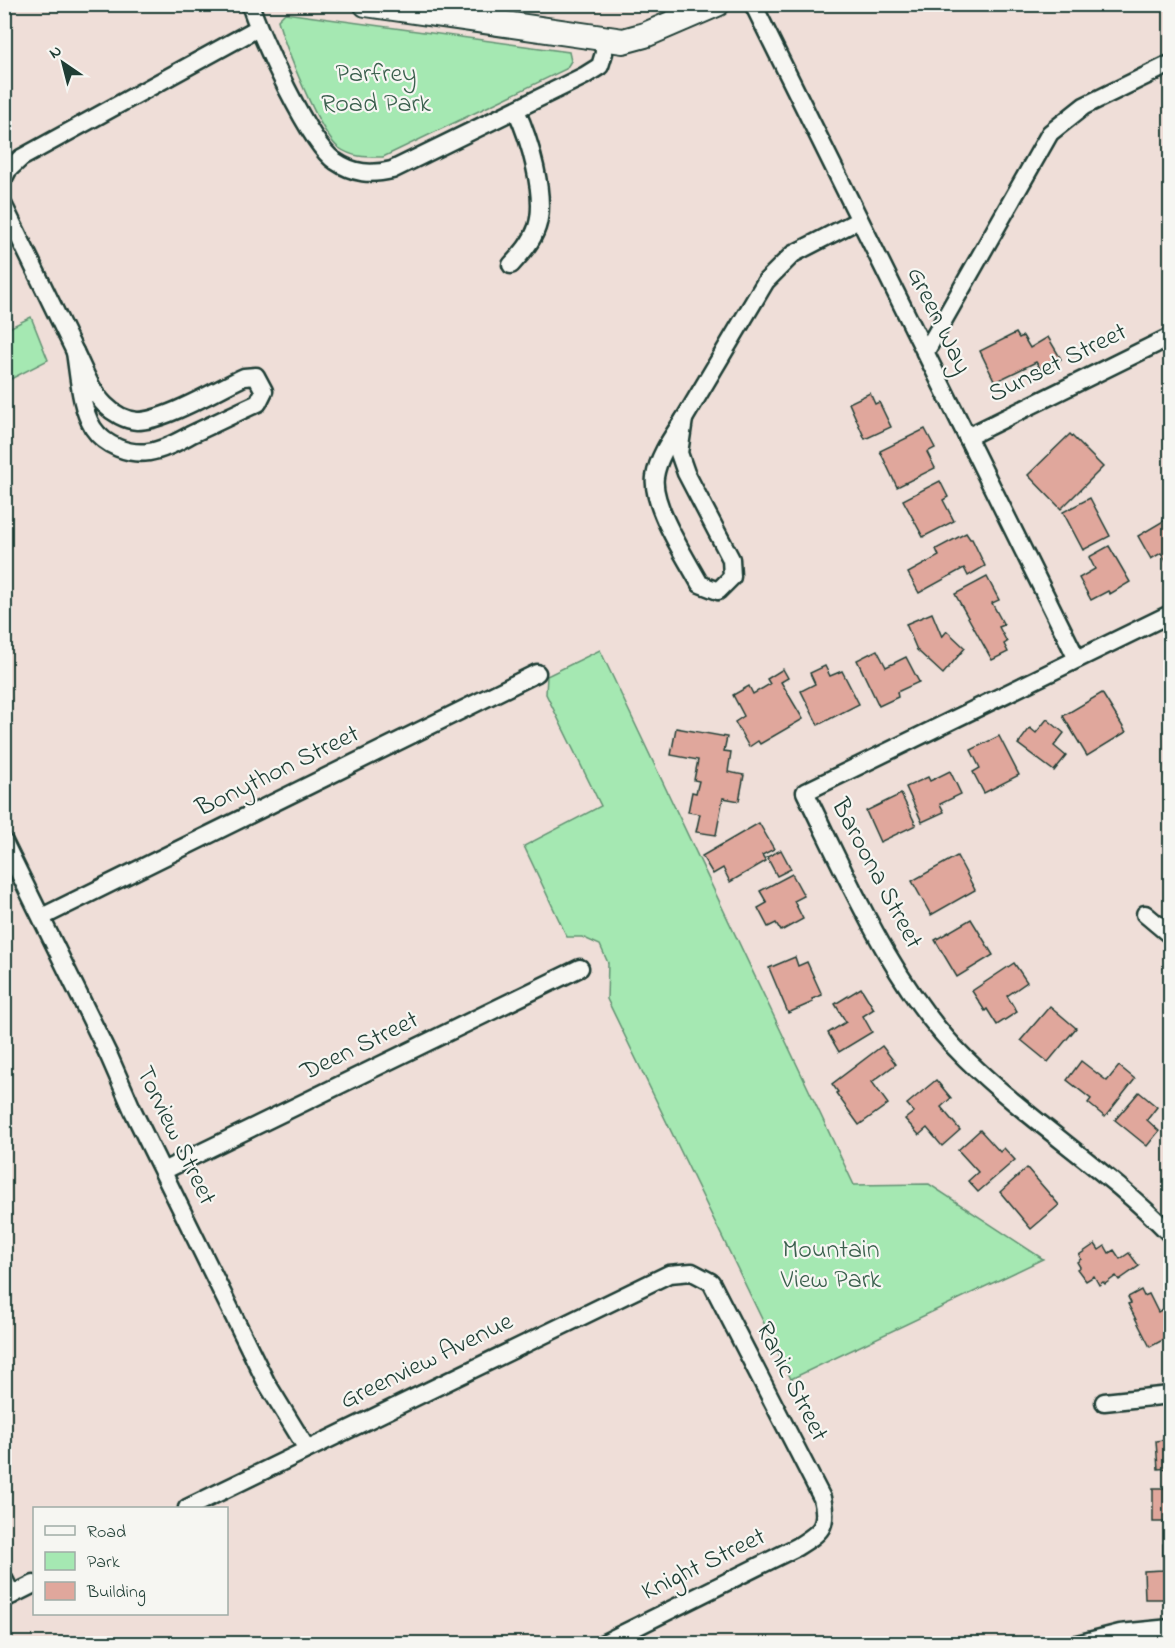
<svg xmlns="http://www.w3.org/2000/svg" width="1175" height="1648" viewBox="0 0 1175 1648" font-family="'Indie Flower',sans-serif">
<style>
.green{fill:#a5e8b2;stroke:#629273;stroke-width:1.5}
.building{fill:#e0a79c;stroke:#1f3d34;stroke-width:1.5}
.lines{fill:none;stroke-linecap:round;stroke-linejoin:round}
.street-casing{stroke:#1f3d34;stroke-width:21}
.secondary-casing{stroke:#1f3d34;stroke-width:28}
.street{stroke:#f6f6f2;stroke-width:16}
.secondary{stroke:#f6f6f2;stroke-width:24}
.labels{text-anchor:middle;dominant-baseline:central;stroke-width:4.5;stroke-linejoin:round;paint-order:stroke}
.park-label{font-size:26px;fill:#3a5f4d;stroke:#f6f6f2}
.street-label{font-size:26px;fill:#1f3d34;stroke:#f6f6f2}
</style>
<rect width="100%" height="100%" fill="#efded8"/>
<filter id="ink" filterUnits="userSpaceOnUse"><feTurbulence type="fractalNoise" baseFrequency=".0167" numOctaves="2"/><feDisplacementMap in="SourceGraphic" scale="12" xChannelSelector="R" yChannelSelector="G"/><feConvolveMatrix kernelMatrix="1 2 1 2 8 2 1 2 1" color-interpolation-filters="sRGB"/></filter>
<g filter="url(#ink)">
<!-- green -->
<g class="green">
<path d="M285 13 569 52 571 61 566 69 383 157C368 157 353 158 339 148 320 135 284 44 278 20Z"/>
<polygon points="31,317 48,360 5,382 5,330"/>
<polygon points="600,650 854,1185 929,1184 1043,1259 791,1379 607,999 608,963 600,945 582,937 567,937 524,846 601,806 546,694 547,676"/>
</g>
<!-- building -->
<g class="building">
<polygon points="1016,333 1019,338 1023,336 1030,348 1048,337 1061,359 1042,371 1036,362 995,382 980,351"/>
<polygon points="870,393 875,404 879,402 891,427 865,439 849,403"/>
<polygon points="925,429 935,448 927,452 935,468 897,487 880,451"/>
<polygon points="1070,434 1103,467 1061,509 1028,475"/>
<polygon points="940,481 948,497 943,500 954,521 923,537 903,500"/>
<polygon points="1090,498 1110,536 1083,550 1063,512"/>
<polygon points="1170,517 1170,558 1166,561 1161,553 1151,559 1138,536"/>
<polygon points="966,533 970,539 972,539 985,566 968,576 964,568 919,593 908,573 939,556 936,549"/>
<polygon points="1109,546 1130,582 1110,594 1108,591 1091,600 1079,578 1095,569 1089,557"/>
<polygon points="987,577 999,600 992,603 1004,625 999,627 1007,642 1004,644 1008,652 992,660 955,594"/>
<polygon points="932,613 942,637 947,631 965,648 943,674 917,650 906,624"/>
<polygon points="877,650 886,667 906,657 919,682 897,692 898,697 879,706 857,660"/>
<polygon points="825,666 830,676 842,671 859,704 818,725 801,691 815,684 810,673"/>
<polygon points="783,669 788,678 781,682 803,719 760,744 758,741 749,747 735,722 744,716 733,695 749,686 753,694 770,684 767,679"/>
<polygon points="1102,693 1126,732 1087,756 1063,716"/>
<polygon points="1047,719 1064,733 1054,746 1066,756 1054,771 1018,744 1030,728 1036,733"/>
<polygon points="676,728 727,737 724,751 731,752 728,772 744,775 739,801 723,798 716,835 696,832 700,814 688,812 692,792 696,793 699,781 694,780 698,760 671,755"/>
<polygon points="999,736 1019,775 984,793 973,772 980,768 971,750"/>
<polygon points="950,771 961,794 940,804 944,812 922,822 906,787 928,777 930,781"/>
<polygon points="901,794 916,825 880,842 866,811"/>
<polygon points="759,823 774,849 762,855 766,861 730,882 723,868 713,874 702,856"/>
<polygon points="781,850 791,869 777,876 767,857"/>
<polygon points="957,856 975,890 931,915 912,881"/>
<polygon points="792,874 804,896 794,901 803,919 781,931 776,923 768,927 758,908 767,903 760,891"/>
<polygon points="971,919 993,955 957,977 935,940"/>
<polygon points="795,957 798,966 807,962 822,995 812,999 813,1002 788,1013 769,968"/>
<polygon points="1014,963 1027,982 1007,996 1017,1012 997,1025 987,1009 985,1011 972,991"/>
<polygon points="861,988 874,1009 863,1016 872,1032 839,1052 828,1033 846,1022 835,1004"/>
<polygon points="1050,1006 1076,1028 1048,1062 1021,1040"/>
<polygon points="882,1046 896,1064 872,1082 888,1104 859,1125 836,1093 838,1092 832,1084"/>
<polygon points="1081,1061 1107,1081 1119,1066 1135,1079 1105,1117 1088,1103 1091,1099 1067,1080"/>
<polygon points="936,1080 951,1098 941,1107 960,1130 942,1146 927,1128 919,1135 905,1119 914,1112 907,1104"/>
<polygon points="1139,1092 1157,1107 1147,1120 1159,1131 1147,1146 1115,1120"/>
<polygon points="980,1130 1000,1152 1004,1148 1015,1160 978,1192 968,1181 978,1172 958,1150"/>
<polygon points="1027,1168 1059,1205 1031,1229 1000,1192"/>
<polygon points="1095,1244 1099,1250 1105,1246 1109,1253 1114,1250 1120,1259 1129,1253 1139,1266 1119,1280 1116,1276 1105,1284 1103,1282 1099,1285 1094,1276 1086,1281 1077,1269 1080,1267 1077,1262 1081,1259 1079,1255"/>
<polygon points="1141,1290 1144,1296 1149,1294 1158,1312 1170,1305 1170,1341 1168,1337 1150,1347 1128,1304 1131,1303 1128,1297"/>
<polygon points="1170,1439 1170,1468 1158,1469 1156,1441"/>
<rect x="1153" y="1488" width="17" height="34"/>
<polygon points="1163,1544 1170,1544 1170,1587 1164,1587 1165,1599 1145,1599 1144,1571 1163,1570"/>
</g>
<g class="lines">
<defs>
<g id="street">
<path d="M250 4C260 36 310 145 335 161 354 174 371 175 392 170L584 76 600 66 604 53 603 37"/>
<polyline points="753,4 1077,659"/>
<polyline points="4,178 8,170 21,158 258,28"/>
<polyline points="4,206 75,352"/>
<path d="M511 265C522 253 532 242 537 227 547 196 529 138 516 110"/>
<path d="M75 352C84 370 91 391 105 405 113 413 125 420 137 421 165 421 218 389 244 377L256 376 264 391 258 403C236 413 214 424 192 434 179 441 164 450 149 452 129 455 105 446 93 428 80 406 79 377 75 352Z"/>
<polyline points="925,353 1050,133 1084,106 1170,64"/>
<path d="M684 419 679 453 686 473 731 559 732 577 718 591 700 584C686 558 651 505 655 477 658 456 673 436 684 419Z"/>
<polyline points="684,419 766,281 793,254 859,220"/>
<polyline points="967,437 1170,337"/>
<path d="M1170 614 805 792C849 881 894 989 966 1059 1030 1122 1108 1170 1170 1234"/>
<polyline points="4,842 109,1056 133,1111 266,1382 307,1449"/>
<polyline points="1145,914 1170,935"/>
<polyline points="42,917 537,673"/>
<polyline points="163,1171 580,968"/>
<polyline points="1104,1402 1170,1395"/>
<path d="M187 1508 669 1274 692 1272 711 1282 822 1498C829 1527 821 1532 797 1547L602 1644"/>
<polyline points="4,1579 12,1595"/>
<polyline points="4,1599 34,1584"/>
<polyline points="1077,1644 1120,1633 1170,1628"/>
</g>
<polyline id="secondary" points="366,4 623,41 645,35 717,4"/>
</defs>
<!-- street casing -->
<use href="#street" class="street-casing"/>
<!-- secondary casing -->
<use href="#secondary" class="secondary-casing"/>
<!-- street -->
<use href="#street" class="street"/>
<!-- secondary -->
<use href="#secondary" class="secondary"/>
</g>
</g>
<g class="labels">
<!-- park labels -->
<g class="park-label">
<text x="376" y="75">Parfrey<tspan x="376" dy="30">Road Park</tspan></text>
<text x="831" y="1251">Mountain<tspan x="831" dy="30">View Park</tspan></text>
</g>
<!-- street labels -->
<g class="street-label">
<text transform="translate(938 321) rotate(64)">Green Way</text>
<text transform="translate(1058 364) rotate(-26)">Sunset Street</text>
<text transform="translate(278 772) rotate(-26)">Bonython Street</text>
<text transform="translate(876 874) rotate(62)">Baroona Street</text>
<text transform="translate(360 1047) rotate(-26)">Deen Street</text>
<text transform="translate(175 1136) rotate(64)">Torview Street</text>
<text transform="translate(427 1362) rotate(-26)">Greenview Avenue</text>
<text transform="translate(791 1382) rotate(63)">Ranic Street</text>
<text transform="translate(704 1565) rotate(-26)">Knight Street</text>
</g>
</g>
<!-- margin -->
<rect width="1175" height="1648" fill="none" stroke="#f6f6f2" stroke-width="24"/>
<rect x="12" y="12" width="1151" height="1624" fill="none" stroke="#1f3d34" stroke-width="2" filter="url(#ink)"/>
<!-- legend -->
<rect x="33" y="1507" width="195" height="108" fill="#f6f6f2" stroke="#a0aca6" stroke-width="1.5"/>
<rect x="45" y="1526" width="30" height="9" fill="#f6f6f2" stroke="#a0aca6" stroke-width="1.5"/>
<text x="87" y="1537" font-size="18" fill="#1f3d34">Road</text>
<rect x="45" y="1552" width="30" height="18" fill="#a5e8b2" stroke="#a0aca6" stroke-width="1.5"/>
<text x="87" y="1567" font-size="18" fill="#1f3d34">Park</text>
<rect x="45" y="1582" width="30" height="18" fill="#e0a79c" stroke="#a0aca6" stroke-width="1.5"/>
<text x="87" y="1597" font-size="18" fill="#1f3d34">Building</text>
<!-- north arrow -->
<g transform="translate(63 63) rotate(325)" stroke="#f6f6f2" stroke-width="4.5" paint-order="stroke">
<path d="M0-4.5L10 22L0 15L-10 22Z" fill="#1f3d34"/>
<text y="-9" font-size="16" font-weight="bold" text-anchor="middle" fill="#1f3d34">N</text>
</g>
</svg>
